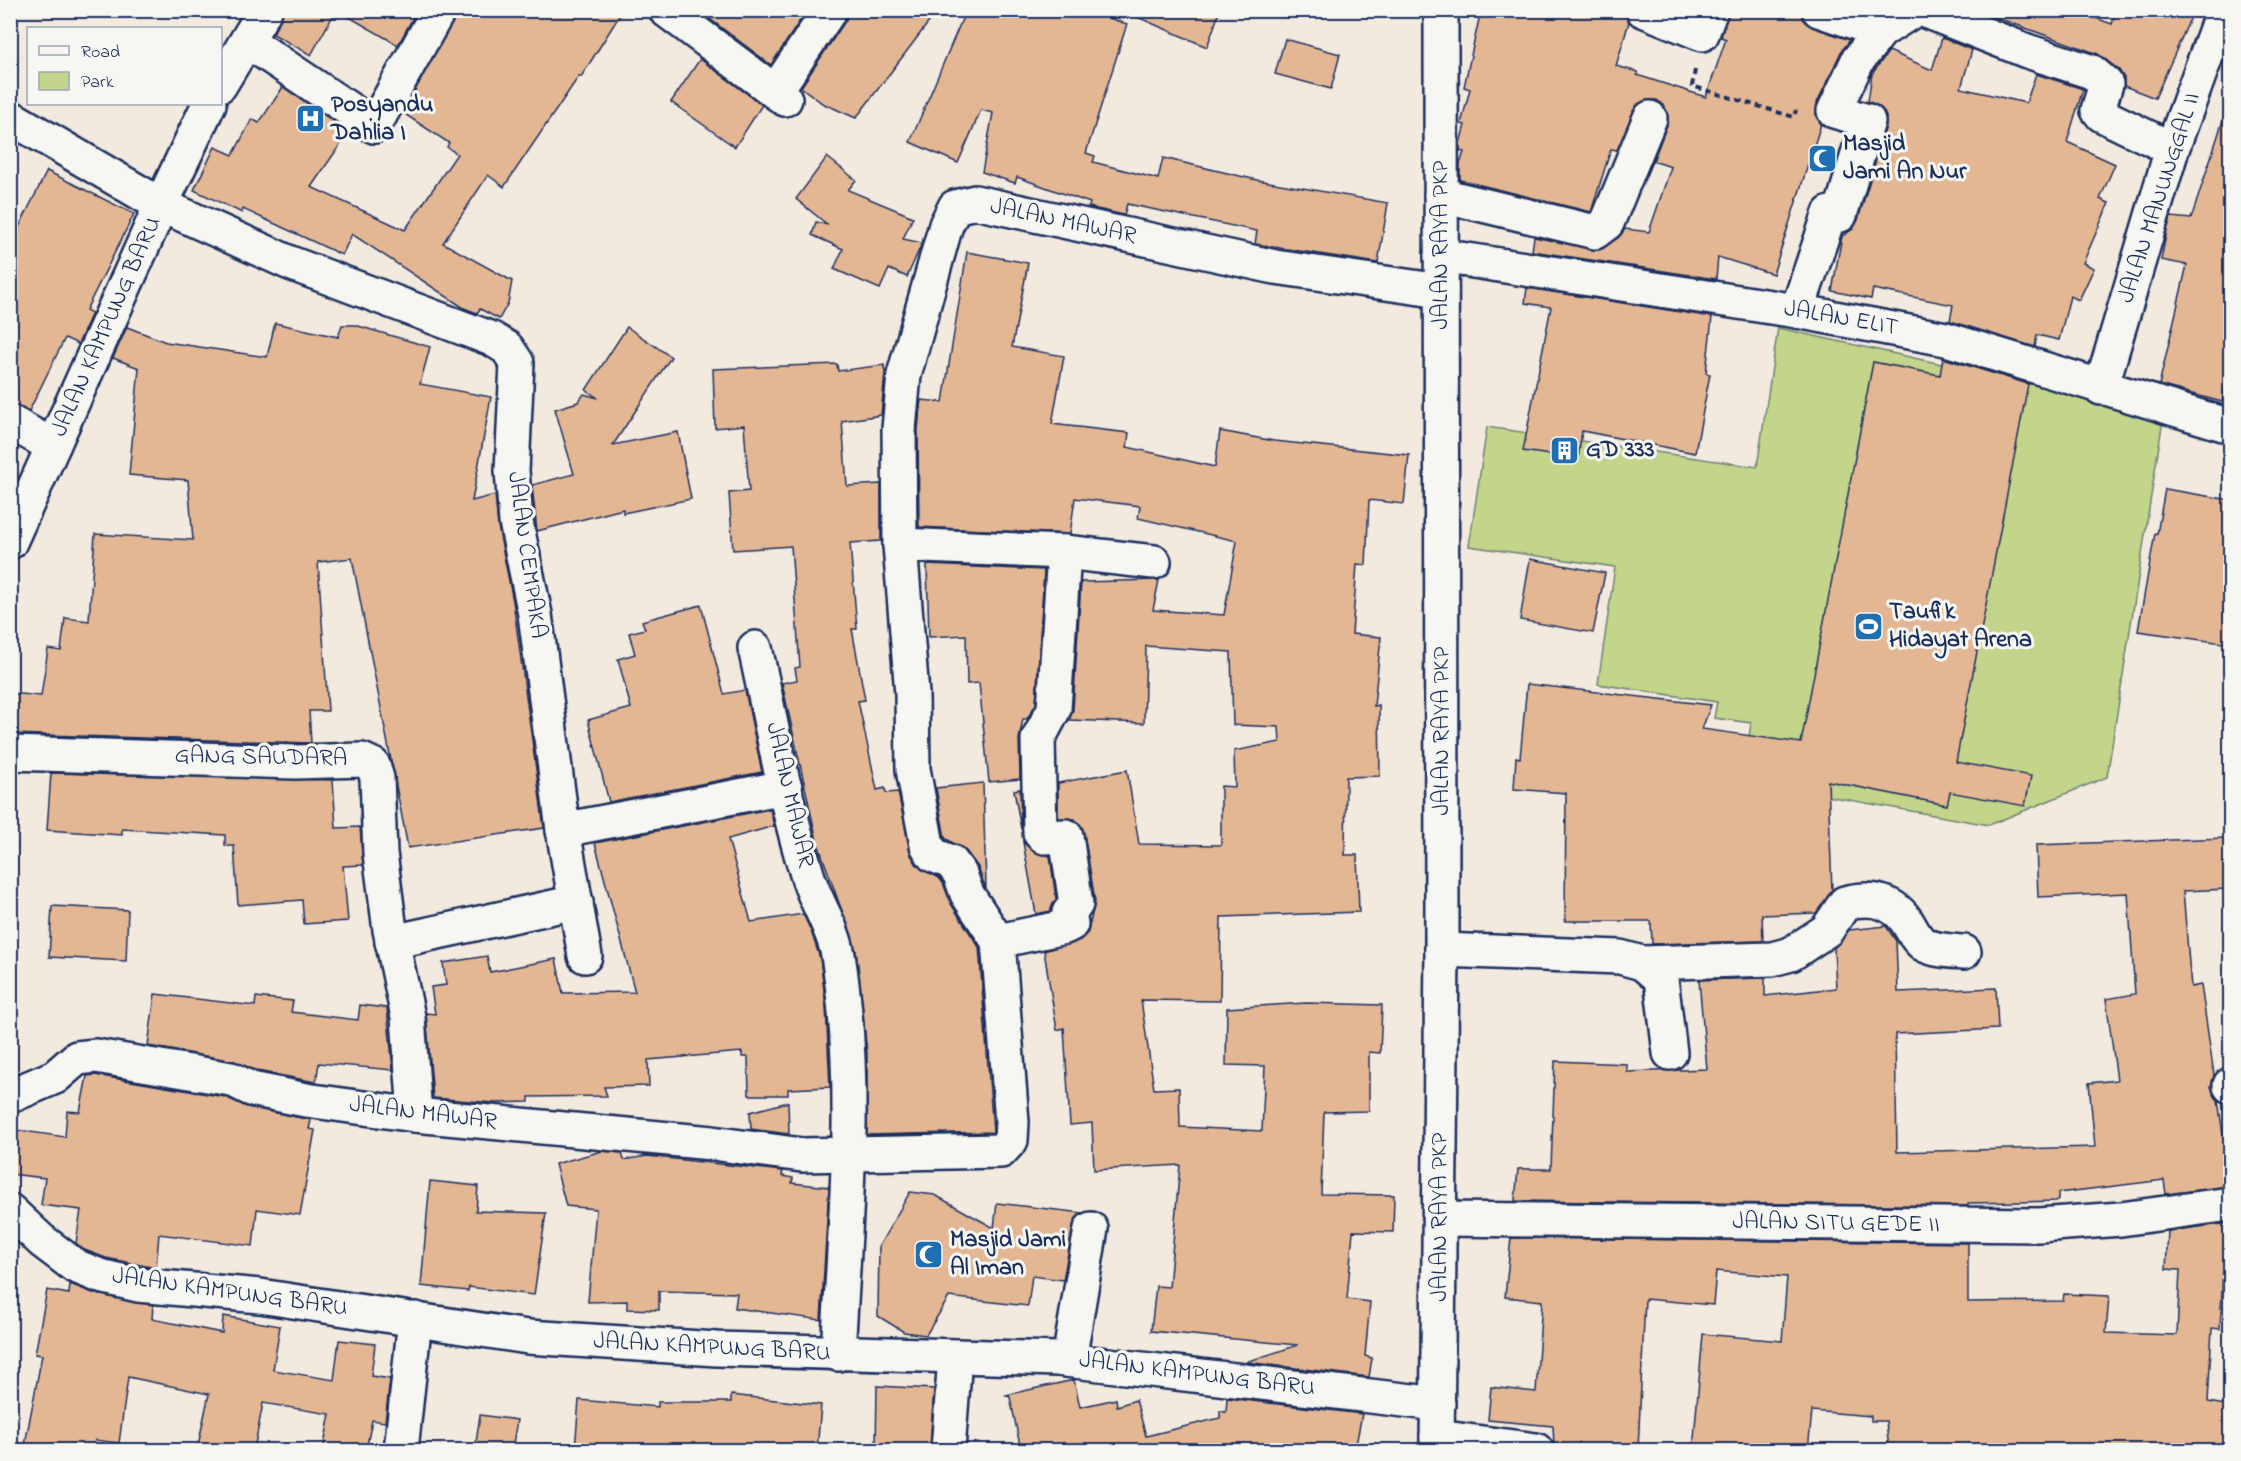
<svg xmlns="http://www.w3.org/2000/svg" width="2241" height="1461" viewBox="0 0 2241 1461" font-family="'Indie Flower',sans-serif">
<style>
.green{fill:#c2d58a;stroke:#6e8274;stroke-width:1.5}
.building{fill:#e4b794;stroke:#1b2f5e;stroke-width:1.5}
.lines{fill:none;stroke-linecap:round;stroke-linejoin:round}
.minor-casing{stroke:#1b2f5e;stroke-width:38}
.path{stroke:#1b2f5e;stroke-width:4;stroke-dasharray:6 4.5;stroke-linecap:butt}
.minor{stroke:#f6f6f2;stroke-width:33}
.labels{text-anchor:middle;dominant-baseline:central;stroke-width:6;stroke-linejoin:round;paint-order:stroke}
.poi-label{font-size:24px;font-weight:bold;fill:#1b2f5e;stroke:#f6f6f2;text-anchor:start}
.street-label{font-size:24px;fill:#1b2f5e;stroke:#f6f6f2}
</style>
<rect width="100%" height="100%" fill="#f2e9df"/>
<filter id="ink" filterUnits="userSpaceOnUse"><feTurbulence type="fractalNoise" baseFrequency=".0167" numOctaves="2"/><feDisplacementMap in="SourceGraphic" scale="12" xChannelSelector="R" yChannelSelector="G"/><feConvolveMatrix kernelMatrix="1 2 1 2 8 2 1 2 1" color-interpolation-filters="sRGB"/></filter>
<g filter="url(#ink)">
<!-- green -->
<polygon class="green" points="1778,328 2164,413 2107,777 1989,825 1743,781 1751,723 1714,718 1717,702 1598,684 1615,567 1469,546 1487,427 1757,467"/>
<!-- building -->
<g class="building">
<polygon points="284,10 336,10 311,55 273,34"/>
<polygon points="337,10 417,10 398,45"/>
<polygon points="458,10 623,10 581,77 579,76 504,187 488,175 443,243 512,281 508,303 499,319 480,309 477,313 464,308 352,234 342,255 243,209 242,213 194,190 215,147 233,155 252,119 259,123 283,87 349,132 311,187 405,230 457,154 447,147 449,143 403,113"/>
<polygon points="698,10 807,10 771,65"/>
<polygon points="849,10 938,10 856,118 822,103 801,87 846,20"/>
<polygon points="966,10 1085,10 1127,24 1086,153 1095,156 1093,162 1158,179 1163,158 1257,180 1388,203 1378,263 1255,244 1257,231 1127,204 1124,215 1097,209 1089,207 1090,203 1017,177 1015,183 982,172 993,113 981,110 958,163 910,142"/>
<polygon points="1121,10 1220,10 1207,47"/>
<polygon points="1481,10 1625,10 1629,22 1616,66 1638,72 1637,75 1706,97 1726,39 1721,37 1729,10 1801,10 1805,22 1812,27 1850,40 1841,52 1817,103 1816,114 1821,124 1773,274 1718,257 1716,279 1532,251 1534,237 1598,250 1618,238 1625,229 1649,232 1671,167 1653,161 1667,125 1668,115 1664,106 1657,100 1647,100 1638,104 1617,150 1611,149 1591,212 1460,180 1460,164 1464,152 1460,151 1460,143 1465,125 1461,124 1470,89 1464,87"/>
<polygon points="1989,10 2073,10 2112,24 2116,10 2194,10 2155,98 2124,86 2124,78 2119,70 2098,54 1989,15"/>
<polygon points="1942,38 1972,50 1961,88 2026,103 2036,74 2083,89 2067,142 2115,164 2100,199 2109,203 2083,263 2094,268 2079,300 2070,296 2059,340 2037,335 2035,347 1950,321 1953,305 1873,289 1871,299 1832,291 1842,236 1853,229 1858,220 1886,126 1886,117 1882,109 1868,101 1872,74 1889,51 1932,70"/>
<polygon points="1285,39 1340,54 1331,89 1275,74"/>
<polygon points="700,59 762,105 735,147 671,102"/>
<polygon points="2224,117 2230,118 2230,365 2222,402 2159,385 2187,265 2161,260 2167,230 2171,217 2191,219"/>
<polygon points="827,157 856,180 848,190 913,217 903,239 922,243 907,277 889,269 880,289 834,269 843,249 812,235 816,222 828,225 796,199"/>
<polygon points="47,171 134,214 86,310 92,313 78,344 65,338 29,411 10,403 10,245"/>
<polygon points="967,252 1028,263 1012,347 1064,356 1052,424 1129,433 1127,447 1215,467 1220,431 1274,441 1409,455 1404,504 1369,500 1366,565 1357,564 1352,634 1381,637 1374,706 1379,705 1380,776 1346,777 1345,855 1357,855 1359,912 1221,917 1220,1001 1141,1000 1154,1089 1179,1088 1180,1127 1262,1131 1265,1066 1226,1065 1227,1008 1306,1003 1382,1005 1380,1053 1369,1052 1369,1111 1324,1112 1321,1194 1394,1195 1393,1232 1353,1231 1347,1299 1370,1302 1365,1356 1372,1358 1369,1377 1246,1362 1298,1345 1151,1331 1156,1286 1169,1287 1180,1165 1094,1170 1092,1123 1070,1125 1064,1028 1057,1030 1044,951 1080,940 1088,932 1095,901 1084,833 1075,819 1058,818 1058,783 1127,770 1139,844 1221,845 1221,786 1235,787 1234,751 1280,742 1279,727 1233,725 1231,652 1146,646 1144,723 1069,720 1073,710 1081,582 1159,580 1153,610 1224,615 1237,541 1138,518 1140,506 1075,498 1070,534 919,527 918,430 921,400 943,402"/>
<polygon points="1527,288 1712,317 1706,373 1710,374 1695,453 1582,431 1578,459 1523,451 1551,307 1525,303"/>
<polygon points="275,323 338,337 342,325 355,325 430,347 420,384 491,397 472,501 495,495 498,526 513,601 544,828 408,848 352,558 318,562 328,711 309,711 311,743 10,734 10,693 41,696 48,649 61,651 65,618 89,621 95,534 193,540 188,480 129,475 139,368 113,358 127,327 166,342 267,357"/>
<polygon points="627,327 671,357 613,445 678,432 691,499 623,513 623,509 537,531 532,485 574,474 555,409 578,402 584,394 598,398 586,390"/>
<polygon points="1943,358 2028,384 1956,762 2031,776 2025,806 1950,792 1947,805 1828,781 1832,891 1816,913 1762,915 1763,941 1652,944 1651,921 1565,921 1566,793 1514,789 1516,757 1520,758 1527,684 1711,705 1702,729 1801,743 1873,362 1940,375"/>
<polygon points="837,364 838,371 884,365 885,373 881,415 842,421 847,486 881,484 881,541 850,543 857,629 852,629 865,700 858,701 877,790 885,788 886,793 898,792 911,855 917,865 939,878 943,883 951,904 979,947 993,1132 867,1135 867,1053 856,951 817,841 782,683 797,680 795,668 800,667 791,546 733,550 729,493 749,491 744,425 715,428 713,369"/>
<polygon points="2165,489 2230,500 2230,644 2138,631 2155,533 2157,534"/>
<polygon points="1530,559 1605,573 1593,633 1520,620"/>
<polygon points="927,565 1044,570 1036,704 1027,719 1023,719 1019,739 1020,779 989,782 979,683 967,684 966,635 929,637"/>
<polygon points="701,605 724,694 745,690 762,772 609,802 588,720 631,708 618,659 635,654 629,633 645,629 642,621"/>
<polygon points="51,773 333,780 336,828 360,827 363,865 343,866 348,921 304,924 302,900 238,905 234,846 225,846 225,835 122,829 122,835 47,830"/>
<polygon points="983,783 986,889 978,867 966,851 945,838 936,788"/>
<polygon points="1020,789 1021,829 1014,790"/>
<polygon points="770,809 774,826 728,839 751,922 803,914 811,931 820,958 826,1006 830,1087 788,1089 788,1095 749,1095 748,1057 742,1057 742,1052 648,1060 649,1086 604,1087 607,1096 529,1097 529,1102 495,1103 433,1098 426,1013 435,1014 431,987 446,985 443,963 487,956 490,972 556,959 563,993 635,992 595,843"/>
<polygon points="2226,838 2228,889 2183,891 2191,987 2201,985 2214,1075 2211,1087 2218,1100 2225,1149 2228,1149 2230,1186 2166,1194 2164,1180 2058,1193 2058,1201 1968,1203 1968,1206 1515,1201 1518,1169 1551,1169 1555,1061 1627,1064 1627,1072 1707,1069 1699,980 1765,978 1765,996 1836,988 1834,948 1849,930 1886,926 1896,941 1898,992 1996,988 1998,1029 1895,1034 1897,1152 2095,1147 2089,1083 2117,1080 2106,999 2135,994 2128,893 2038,897 2036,845"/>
<polygon points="1023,842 1034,852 1050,856 1056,899 1051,911 1036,914"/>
<polygon points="52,906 128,910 126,961 49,957"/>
<polygon points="155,994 255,1006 256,997 293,1001 291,1012 358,1020 360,1005 387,1008 393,1070 319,1063 316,1082 257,1071 234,1061 148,1046"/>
<polygon points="95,1075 225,1097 247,1107 311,1120 309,1129 315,1130 300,1215 257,1209 253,1246 159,1234 156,1268 106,1258 84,1250 76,1243 81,1210 41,1205 45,1178 10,1174 10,1171 16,1130 65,1137 67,1111 80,1112 87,1076"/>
<polygon points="788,1102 789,1134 751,1129 750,1112"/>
<polygon points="602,1151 622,1153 624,1160 647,1156 783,1171 782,1176 793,1178 792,1183 829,1187 821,1320 735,1308 737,1293 659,1291 659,1310 627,1309 627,1301 588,1302 596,1209 566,1206 555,1164"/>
<polygon points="430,1181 478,1186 476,1211 546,1213 534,1295 469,1287 468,1291 421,1286"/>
<polygon points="910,1192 935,1195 994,1228 997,1203 1083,1213 1076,1218 1073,1226 1063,1280 1032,1276 1028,1306 949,1297 926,1335 904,1332 878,1316 879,1246"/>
<polygon points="2230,1223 2230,1271 2223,1271 2220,1329 2212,1328 2208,1402 2230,1406 2230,1450 1889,1450 1886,1421 1871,1421 1871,1416 1812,1411 1808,1450 1693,1450 1703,1334 1782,1341 1787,1277 1716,1271 1713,1305 1645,1299 1638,1450 1554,1446 1553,1426 1488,1420 1491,1387 1536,1392 1542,1301 1505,1297 1511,1238 1968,1243 1968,1302 2063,1301 2064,1294 2109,1296 2106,1333 2177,1335 2180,1270 2166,1269 2168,1231"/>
<polygon points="70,1284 96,1294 153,1305 152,1319 222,1333 223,1316 280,1326 273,1370 334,1380 339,1340 375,1344 371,1376 390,1379 385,1422 372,1420 366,1450 323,1450 330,1414 263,1403 254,1450 197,1450 209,1394 128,1377 119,1443 95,1440 93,1450 24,1450 42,1355 35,1354 47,1290 69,1294"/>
<polygon points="1074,1380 1080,1407 1116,1399 1117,1406 1136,1400 1146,1436 1220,1418 1220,1411 1226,1412 1227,1398 1362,1414 1355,1450 1021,1450 1010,1397 1006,1395"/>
<polygon points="877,1386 934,1389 930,1450 876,1450"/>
<polygon points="731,1395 821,1405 817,1450 575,1450 579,1400 658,1407 658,1402 731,1402"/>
<polygon points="480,1415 517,1420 512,1450 475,1450"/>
</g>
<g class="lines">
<defs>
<g id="minor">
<polyline points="666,10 785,99"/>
<polyline points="1643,10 1702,34 1711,10"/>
<polyline points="1819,10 1881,31"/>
<polyline points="1923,10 2027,51 2092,72 2106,84 2098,110 2102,115 2172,149"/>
<polyline points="247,41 374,126 439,10"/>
<polyline points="220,85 265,10"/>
<polyline points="775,92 830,10"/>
<polyline points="209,104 161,205 290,263 492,339 507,348 517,363 512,471 516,522 535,614 563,830 585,956"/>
<polyline points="10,117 161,205 10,542"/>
<polyline points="1441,195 1595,232 1607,223 1650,118"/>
<polyline points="1441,256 1797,311 1946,339 2230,426"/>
<polyline points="1797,311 1830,213 1840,215 1868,121 1834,111 1858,60 1881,31 1914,10"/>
<polyline points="2101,388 2172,149 2223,10"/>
<polyline points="10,422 53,446"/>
<polyline points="900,545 1064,552 1154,562"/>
<path d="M755 648C772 723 784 801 807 874 815 902 833 926 838 955 859 1087 845 1222 838 1354"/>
<polyline points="10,753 295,762 362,760 373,765 377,778 380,853 390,930 408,1017 415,1115"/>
<polyline points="563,830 785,787"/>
<polyline points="998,941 1065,927 1071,924 1069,913 1076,904 1066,836 1045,837 1040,833 1038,739 1054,709 1064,552"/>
<polyline points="392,942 576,902"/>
<polyline points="1442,950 1620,957 1642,963 1661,979 1670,1053"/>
<path d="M1642 963 1772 959 1791 954 1827 930 1845 903C1872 896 1895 901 1909 925 1913 932 1916 939 1923 944 1935 951 1950 951 1964 952"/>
<polyline points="2230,1085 2230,1086"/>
<polyline points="10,1096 55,1077 77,1058 96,1056 231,1079 251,1089 306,1100 415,1115 712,1143 802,1155 1001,1151 1011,1140 1012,1122 998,941 967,894 960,874 951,862 933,855 927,845 913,769 912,694 900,545 899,429 904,375 946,225 955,207 975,202 1275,267 1441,291"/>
<polyline points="10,1211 42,1241 75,1266 100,1276 138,1285 260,1296 528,1337 717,1349 1057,1359 1438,1404"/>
<polyline points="1440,1219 2039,1225 2121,1219 2230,1204"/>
<polyline points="1069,1360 1091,1229"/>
<polyline points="1437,1437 1536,1450"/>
<polyline points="401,1450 415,1319"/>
<polyline points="948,1450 955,1357"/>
<polyline points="1437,1450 1442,950 1441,10"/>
</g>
</defs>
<!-- minor casing -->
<use href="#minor" class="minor-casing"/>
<!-- path -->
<polyline class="path" points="1695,70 1692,86 1794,117 1796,110"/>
<!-- minor -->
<use href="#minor" class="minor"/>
</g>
</g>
<!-- icons -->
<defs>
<symbol id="hospital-square" viewBox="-11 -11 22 22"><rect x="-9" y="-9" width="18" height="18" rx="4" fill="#1f6fb2" stroke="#f6f6f2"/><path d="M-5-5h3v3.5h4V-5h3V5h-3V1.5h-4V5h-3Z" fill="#fff"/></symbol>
<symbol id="mosque-square" viewBox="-11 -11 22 22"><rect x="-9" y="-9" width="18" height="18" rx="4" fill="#1f6fb2" stroke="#f6f6f2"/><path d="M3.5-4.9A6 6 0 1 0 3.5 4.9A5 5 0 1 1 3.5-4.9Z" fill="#fff"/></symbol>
<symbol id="building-square" viewBox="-11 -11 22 22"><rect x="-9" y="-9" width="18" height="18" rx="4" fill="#1f6fb2" stroke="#f6f6f2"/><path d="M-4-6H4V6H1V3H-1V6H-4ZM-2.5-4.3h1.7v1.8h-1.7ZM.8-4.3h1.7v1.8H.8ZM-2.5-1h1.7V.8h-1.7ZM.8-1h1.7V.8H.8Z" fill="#fff"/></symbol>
<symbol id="stadium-square" viewBox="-11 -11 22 22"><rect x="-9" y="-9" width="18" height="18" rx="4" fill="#1f6fb2" stroke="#f6f6f2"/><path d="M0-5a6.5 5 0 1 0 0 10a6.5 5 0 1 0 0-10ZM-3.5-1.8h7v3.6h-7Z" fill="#fff"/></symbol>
</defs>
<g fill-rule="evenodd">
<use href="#hospital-square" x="294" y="102" width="33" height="33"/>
<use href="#mosque-square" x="1806" y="142" width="33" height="33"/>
<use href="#building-square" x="1548" y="434" width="33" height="33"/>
<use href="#stadium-square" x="1852" y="610" width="33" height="33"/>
<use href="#mosque-square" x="912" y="1238" width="33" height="33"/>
</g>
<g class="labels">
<!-- poi labels -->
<g class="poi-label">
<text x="331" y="105">Posyandu<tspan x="331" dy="28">Dahlia I</tspan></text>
<text x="1843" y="144">Masjid<tspan x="1843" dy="28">Jami An Nur</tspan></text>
<text x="1586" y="450">GD 333</text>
<text x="1889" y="612">Taufik<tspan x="1889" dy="28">Hidayat Arena</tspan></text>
<text x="950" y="1240">Masjid Jami<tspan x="950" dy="28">Al Iman</tspan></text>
</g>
<!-- street labels -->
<g class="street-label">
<text transform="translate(2160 198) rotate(-72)">JALAN MANUNGGAL II</text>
<text transform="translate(1063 222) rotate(12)">JALAN MAWAR</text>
<text transform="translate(1441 245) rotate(-90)">JALAN RAYA PKP</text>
<text transform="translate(1841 319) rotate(10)">JALAN ELIT</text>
<text transform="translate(107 327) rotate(-66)">JALAN KAMPUNG BARU</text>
<text transform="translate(526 555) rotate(82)">JALAN CEMPAKA</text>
<text transform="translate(1442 731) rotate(-90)">JALAN RAYA PKP</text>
<text transform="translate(261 758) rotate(1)">GANG SAUDARA</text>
<text transform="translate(789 795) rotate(77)">JALAN MAWAR</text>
<text transform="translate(423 1114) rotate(7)">JALAN MAWAR</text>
<text transform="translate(1440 1217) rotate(-90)">JALAN RAYA PKP</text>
<text transform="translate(1836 1224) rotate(1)">JALAN SITU GEDE II</text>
<text transform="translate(230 1293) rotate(8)">JALAN KAMPUNG BARU</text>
<text transform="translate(712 1348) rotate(3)">JALAN KAMPUNG BARU</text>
<text transform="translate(1197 1375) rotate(7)">JALAN KAMPUNG BARU</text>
</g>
</g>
<!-- margin -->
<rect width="2241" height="1461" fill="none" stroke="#f6f6f2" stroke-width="36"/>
<rect x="18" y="18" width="2205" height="1425" fill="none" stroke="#1b2f5e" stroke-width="2" filter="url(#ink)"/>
<!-- legend -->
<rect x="27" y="27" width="195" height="78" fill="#f6f6f2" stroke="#9ea6b7" stroke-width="1.5"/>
<rect x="39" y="46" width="30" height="9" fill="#f6f6f2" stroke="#9ea6b7" stroke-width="1.5"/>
<text x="81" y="57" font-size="18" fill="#1b2f5e">Road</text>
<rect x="39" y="72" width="30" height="18" fill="#c2d58a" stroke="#9ea6b7" stroke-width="1.5"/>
<text x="81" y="87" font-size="18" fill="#1b2f5e">Park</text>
</svg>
